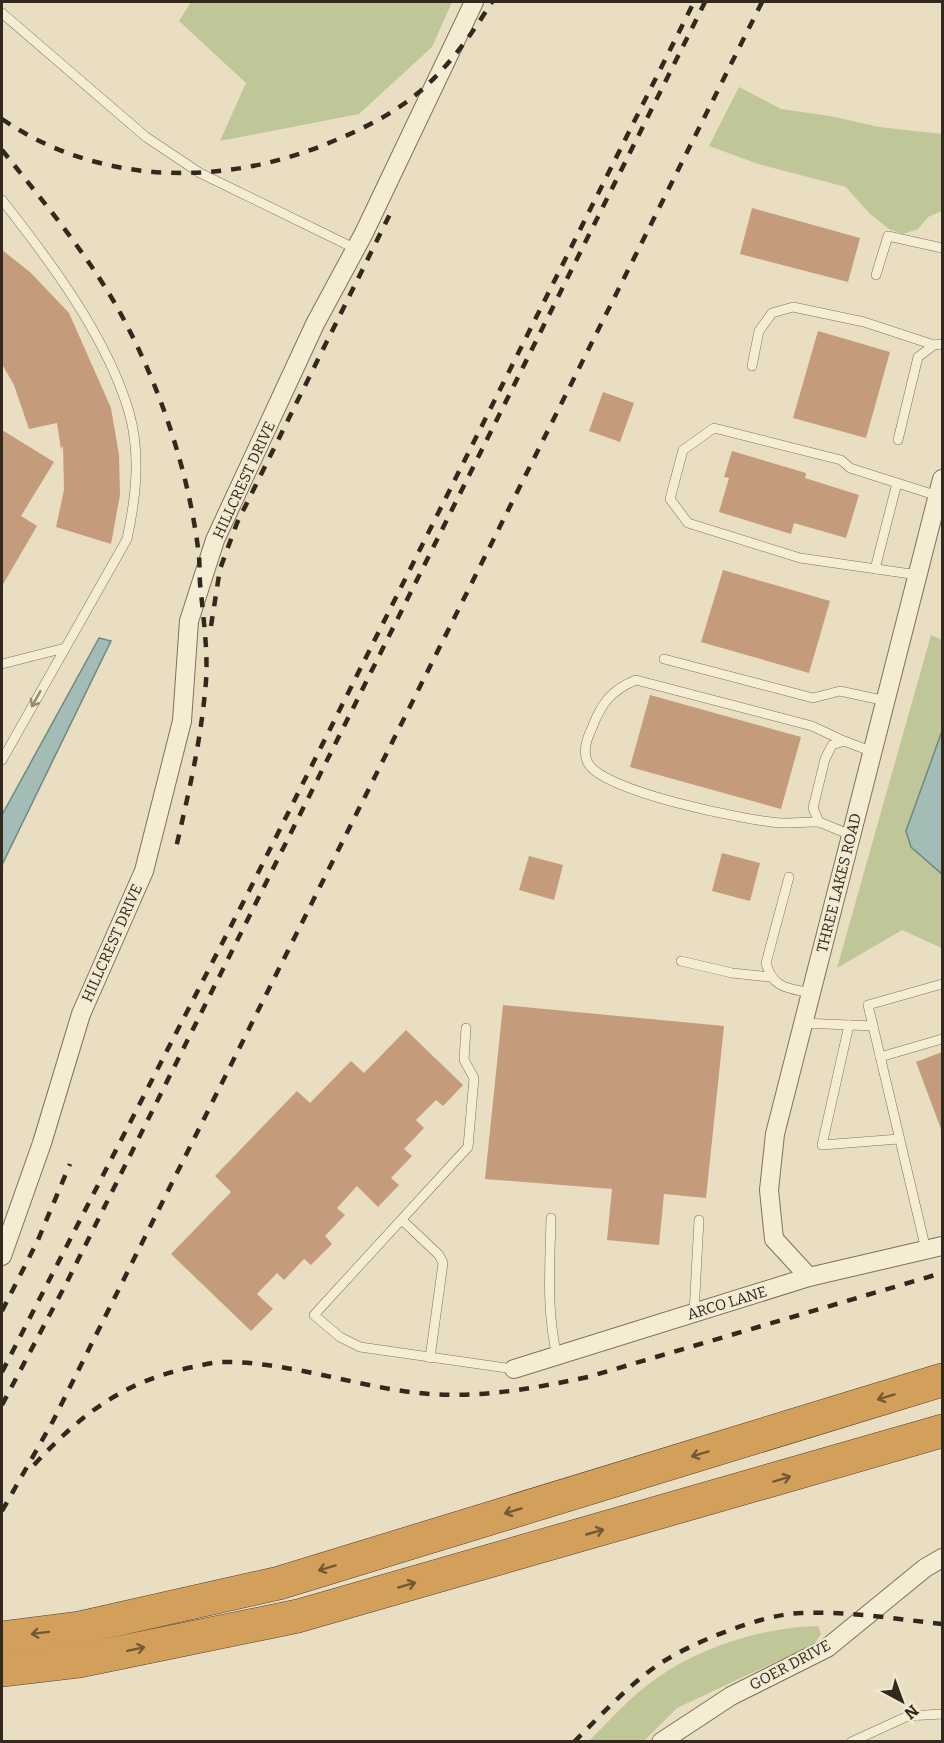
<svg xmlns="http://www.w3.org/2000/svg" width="944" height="1743" viewBox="0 0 944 1743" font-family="Bitter,serif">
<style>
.green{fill:#bfc697}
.water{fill:#a4bcb6;stroke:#6c8983;stroke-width:1.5}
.building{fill:#c49b7b}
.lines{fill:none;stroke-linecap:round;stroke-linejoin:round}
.service-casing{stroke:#81705b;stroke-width:10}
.minor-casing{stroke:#81705b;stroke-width:20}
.motorway-casing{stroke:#4f3f2f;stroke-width:34}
.service{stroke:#f5ecd4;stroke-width:9}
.minor{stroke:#f5ecd4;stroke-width:18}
.motorway{stroke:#d2a05a;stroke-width:33}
.rail{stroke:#33281e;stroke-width:4.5;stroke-dasharray:10 10;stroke-linecap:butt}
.oneway{stroke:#948a79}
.oneway2{stroke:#735836}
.labels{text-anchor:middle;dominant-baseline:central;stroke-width:4.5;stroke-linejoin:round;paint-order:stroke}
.street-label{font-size:15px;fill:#33281e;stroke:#f1e9d1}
</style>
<rect width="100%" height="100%" fill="#e9dec2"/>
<!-- green -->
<g class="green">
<polygon points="191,2 452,2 432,47 359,114 220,141 246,83 179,21"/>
<polygon points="739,87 781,109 830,116 879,127 942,134 942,211 928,217 918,229 903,234 889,229 869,213 846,187 758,164 709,146"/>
<polygon points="931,635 942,640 942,731 911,847 942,874 942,948 902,930 837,968"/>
<path d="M818 1626 821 1634 814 1644 677 1708 644 1741H589C610 1720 632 1695 657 1678 701 1647 764 1627 818 1626Z"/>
</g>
<!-- water -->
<g class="water">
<polygon points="99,638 111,641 2,865 2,815"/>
<polygon points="942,731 942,874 911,847 906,831"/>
</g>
<!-- building -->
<g class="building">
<polygon points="752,208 860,238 848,282 740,254"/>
<polygon points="2,250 30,272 69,313 111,408 119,455 120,495 111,544 56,527 64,490 63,446 61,449 57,423 29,429 14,385 2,364"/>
<polygon points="818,331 890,352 866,438 793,418"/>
<polygon points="603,392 634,403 620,442 589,431"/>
<polygon points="2,430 54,462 21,516 37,526 2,586"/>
<polygon points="732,451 806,473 805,478 859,495 846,538 794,523 791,534 719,512 729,478 724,477"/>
<polygon points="723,570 830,601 809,673 701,642"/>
<polygon points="650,695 801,737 781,809 630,767"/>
<polygon points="722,853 760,863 750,901 712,891"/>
<polygon points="529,856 563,865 554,900 519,890"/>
<polygon points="503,1005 724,1026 706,1198 664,1194 659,1245 607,1240 612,1189 485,1179"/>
<polygon points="406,1030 463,1085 443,1106 436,1100 416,1120 424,1128 404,1149 412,1156 391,1178 399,1185 378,1207 357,1186 337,1208 345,1215 325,1236 332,1244 311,1265 304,1259 284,1280 277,1273 257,1294 273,1309 251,1331 171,1254 231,1192 215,1176 297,1091 310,1103 351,1061 364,1073"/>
<polygon points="942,1052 942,1129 941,1129 916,1062"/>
</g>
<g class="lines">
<defs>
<g id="service">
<polyline points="2,13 146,137 200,173 356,249"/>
<path d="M2 200C50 261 107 337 129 412 141 454 136 497 127 539L2 760"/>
<polyline points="876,275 888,236 942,248"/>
<polyline points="752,366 759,331 772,313 793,307 864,322 934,345"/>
<polyline points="898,440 918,357 934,345 942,344"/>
<polyline points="875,569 897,483"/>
<polyline points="918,575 800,558 688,523 670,499 683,450 714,428 841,460 850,468 938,496"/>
<polyline points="664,659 813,698 840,691 886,701"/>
<polyline points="2,664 65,648"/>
<path d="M819 822C807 822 794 823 782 823 748 821 604 792 588 763 582 752 587 738 592 728 601 704 611 690 636 680L812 726 844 741"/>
<polyline points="851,835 819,822 813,808 825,759 832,745 844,741 873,752"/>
<path d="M789 877 766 963C773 989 788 988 811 993"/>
<polyline points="681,961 732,973 770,977"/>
<polyline points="802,1023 873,1026"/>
<polyline points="849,1025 822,1145 899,1139"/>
<polyline points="466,1028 464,1060 474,1078 468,1147 314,1315 340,1337 360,1347 514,1369"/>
<polyline points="880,1057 942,1039"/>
<path d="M551 1218C550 1265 546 1310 557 1356"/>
<polyline points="402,1220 439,1255 443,1263 430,1358"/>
<polyline points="926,1250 868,1005 942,984"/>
<polyline points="694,1313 699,1220"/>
<polyline points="851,1742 908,1716 942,1714"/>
</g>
<g id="minor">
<polyline points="2,1256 42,1143 81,1014 144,871 182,721 189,621 215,540 315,324 364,233 474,2"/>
<polyline points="809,1277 774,1239 769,1190 775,1134 942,479"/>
<polyline points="514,1369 809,1277 942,1246"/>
<polyline points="661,1742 731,1696 827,1648 925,1568 942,1558"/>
</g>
<g id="motorway">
<polyline points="2,1638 79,1628 279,1583 942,1380"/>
<polyline points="2,1670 79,1661 298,1616 942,1431"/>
</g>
</defs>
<!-- service casing -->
<use href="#service" class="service-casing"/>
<!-- minor casing -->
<use href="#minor" class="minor-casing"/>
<!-- motorway casing -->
<use href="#motorway" class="motorway-casing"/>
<!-- service -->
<use href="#service" class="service"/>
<!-- minor -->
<use href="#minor" class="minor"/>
<!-- motorway -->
<use href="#motorway" class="motorway"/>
<!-- rail -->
<g class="rail">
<path d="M2 119C101 187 228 187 336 140 365 128 394 113 418 93 449 67 471 35 492 2"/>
<path d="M2 150C42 200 85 251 117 307 159 382 189 471 199 556 200 568 199 580 201 592 204 625 209 659 205 692 200 745 188 796 176 848"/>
<polyline points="211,626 220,569 237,523 392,210"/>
<polyline points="2,1311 38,1240 70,1164"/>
<polyline points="2,1372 250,889 694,2"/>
<polyline points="2,1405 68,1280 705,2"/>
<path d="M34 1465C81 1414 124 1381 193 1367 203 1365 214 1362 224 1362 294 1362 361 1389 430 1394 484 1398 535 1388 588 1377L942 1273"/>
<polyline points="2,1511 53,1421 762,2"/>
<path d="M574 1742C600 1716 626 1688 655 1667 687 1644 762 1614 801 1613 848 1611 896 1619 942 1624"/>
</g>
</g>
<!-- one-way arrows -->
<defs><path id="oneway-shaft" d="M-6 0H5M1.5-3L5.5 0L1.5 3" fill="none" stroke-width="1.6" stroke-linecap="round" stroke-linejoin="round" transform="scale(1.5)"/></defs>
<use class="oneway" href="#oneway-shaft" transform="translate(36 699) rotate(119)"/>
<g class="oneway2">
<use href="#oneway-shaft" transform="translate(886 1397) rotate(163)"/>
<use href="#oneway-shaft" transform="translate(700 1454) rotate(163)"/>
<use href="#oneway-shaft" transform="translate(782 1479) rotate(-17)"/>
<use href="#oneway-shaft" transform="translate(513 1511) rotate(163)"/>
<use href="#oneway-shaft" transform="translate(595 1532) rotate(-16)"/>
<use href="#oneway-shaft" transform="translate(327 1568) rotate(163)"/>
<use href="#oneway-shaft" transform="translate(407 1585) rotate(-16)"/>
<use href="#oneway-shaft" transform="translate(40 1633) rotate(173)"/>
<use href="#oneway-shaft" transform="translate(136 1649) rotate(-12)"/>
</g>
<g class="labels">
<!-- street labels -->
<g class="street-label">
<text transform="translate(244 480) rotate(-65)">HILLCREST DRIVE</text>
<text transform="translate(839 883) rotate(-76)">THREE LAKES ROAD</text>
<text transform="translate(112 943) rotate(-66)">HILLCREST DRIVE</text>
<text transform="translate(727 1303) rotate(-17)">ARCO LANE</text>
<text transform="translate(790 1665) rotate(-28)">GOER DRIVE</text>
</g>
</g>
<!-- border -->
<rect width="944" height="1743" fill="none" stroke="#33281e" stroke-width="6"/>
<!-- north arrow -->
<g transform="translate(902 1701) rotate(139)" stroke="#f1e9d1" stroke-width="4.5" paint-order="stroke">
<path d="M0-4.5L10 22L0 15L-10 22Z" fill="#33281e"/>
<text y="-9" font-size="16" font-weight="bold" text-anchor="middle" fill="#33281e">N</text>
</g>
</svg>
